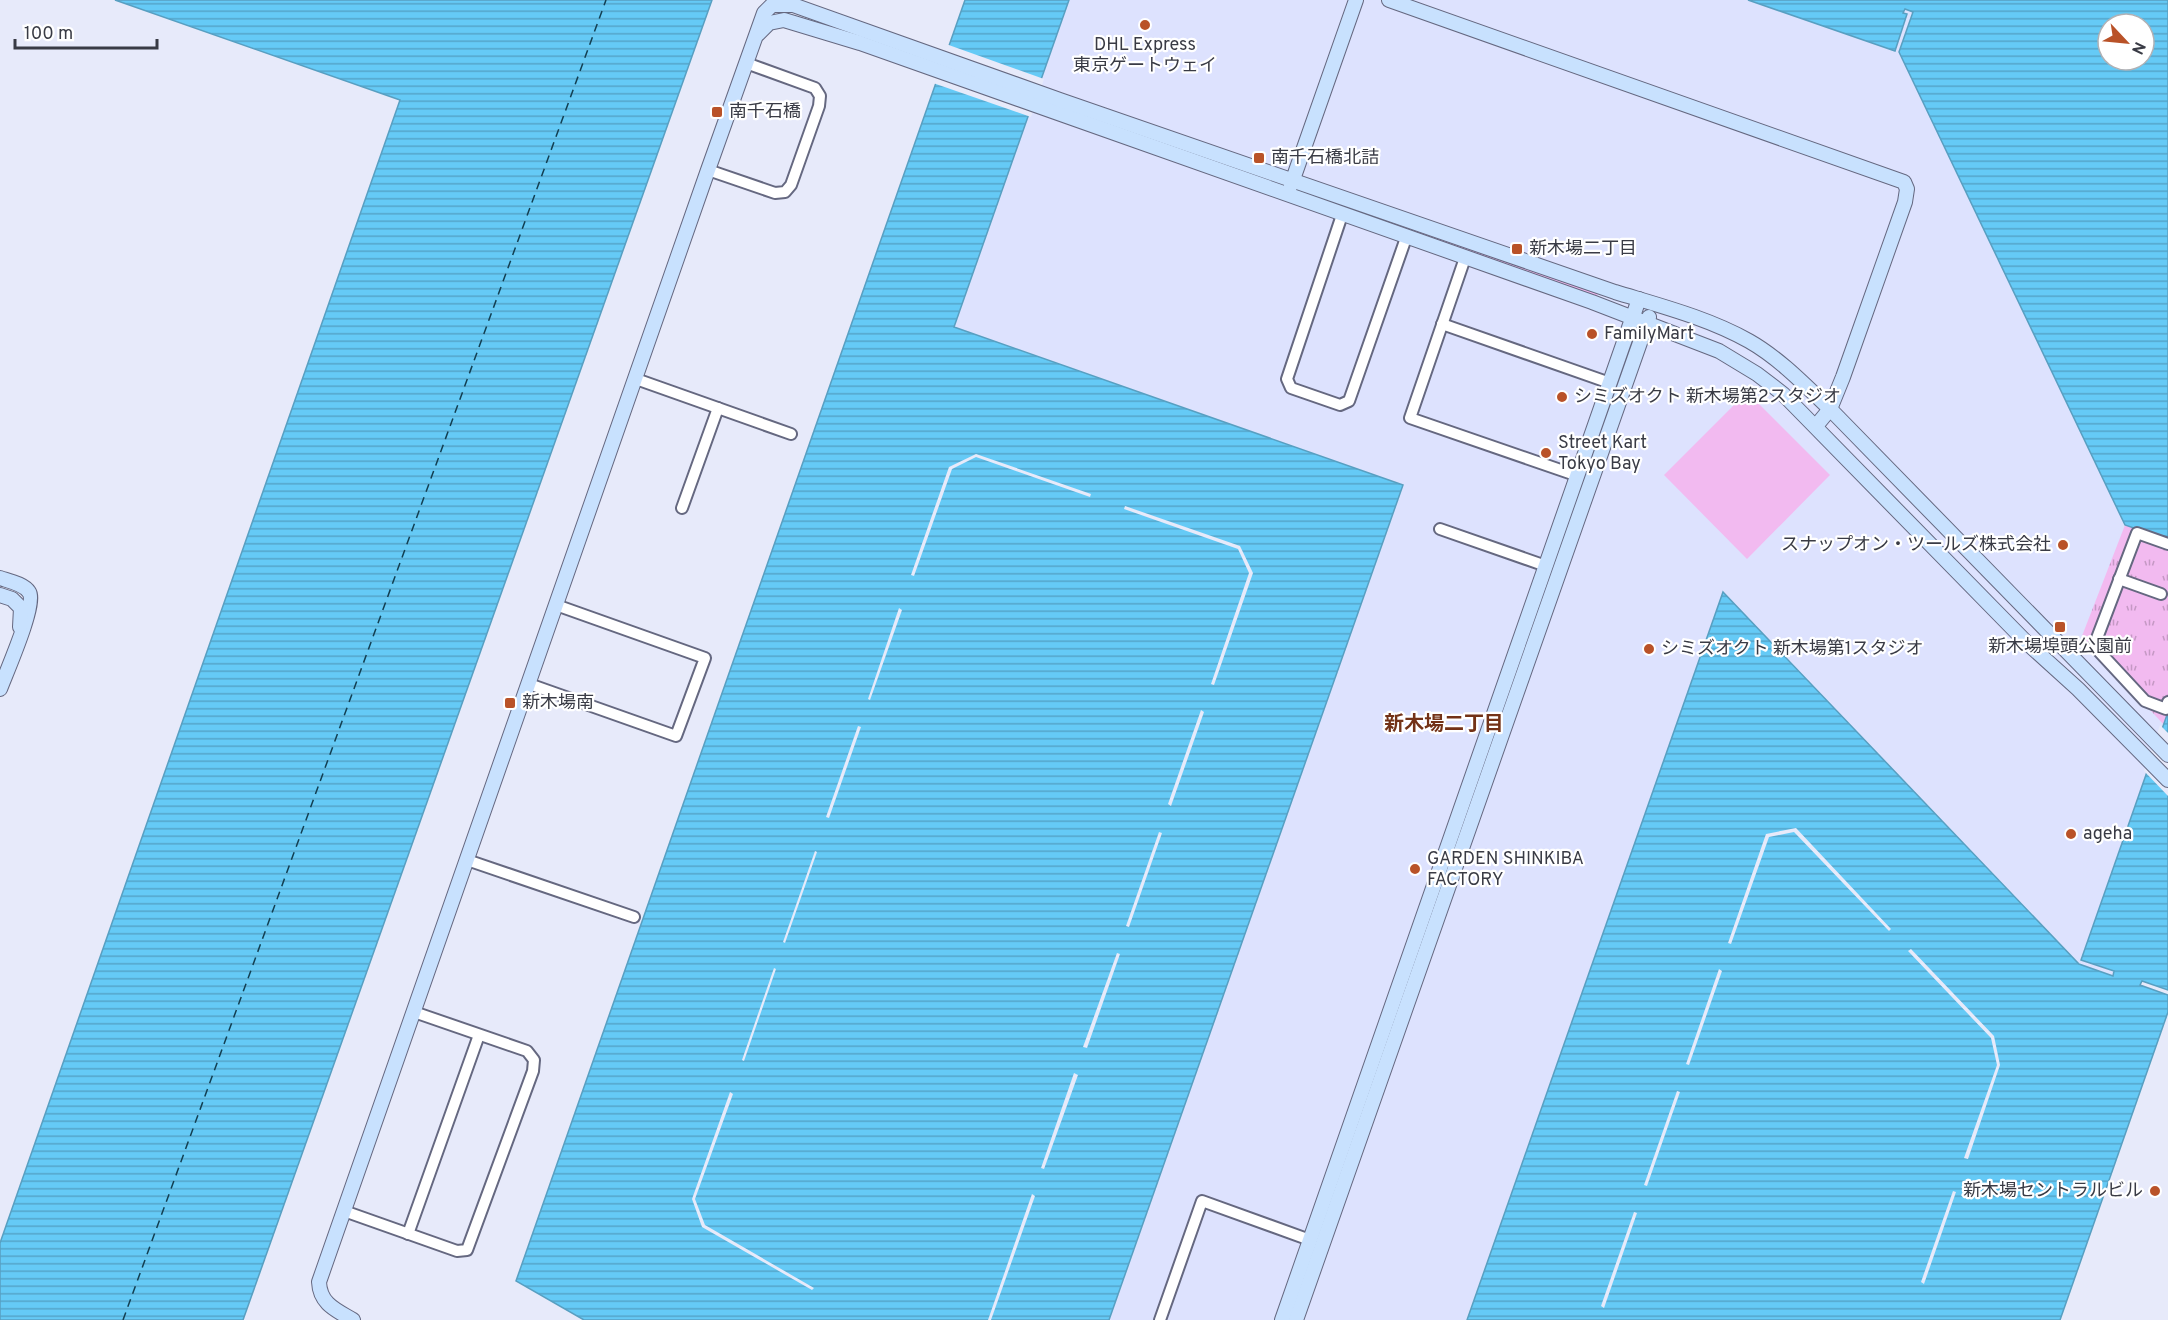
<svg xmlns="http://www.w3.org/2000/svg" width="2168" height="1320" viewBox="0 0 2168 1320" font-family="Overpass,'Noto Sans JP',sans-serif">
<style>
.built{fill:#dde2fe}
.grass{fill:#f2baf0}
.park{fill:url(#park-tufts)}
.water{fill:url(#water-rules);stroke:#589fc1;stroke-width:1.5;fill-rule:evenodd}
.pier{fill:#e7eafa}
.lines{fill:none;stroke-linecap:round;stroke-linejoin:round}
.ferry{stroke:#133f52;stroke-width:1.5;stroke-dasharray:8 6;stroke-linecap:butt}
.street-casing{stroke:#656880;stroke-width:14}
.secondary-casing{stroke:#656880;stroke-width:16}
.street{stroke:#fff;stroke-width:10}
.secondary{stroke:#c8e1fe;stroke-width:14}
.poi-dot{fill:#b95228;stroke:#fff;stroke-width:2}
.labels{text-anchor:middle;dominant-baseline:central;stroke-width:4.5;stroke-linejoin:round;paint-order:stroke}
.poi-label{font-size:18px;fill:#393b45;stroke:#fff;text-anchor:start}
.neighbourhood-label{font-size:20px;font-weight:bold;fill:#733217;stroke:#fff}
</style>
<defs>
<pattern id="park-tufts" width="24" height="20" patternUnits="userSpaceOnUse" patternTransform="scale(1.5)"><rect width="24" height="20" fill="#f2baf0"/><path d="M3 7l-1-3M5 7V3M7 7l1-3M15 17l-1-3M17 17v-4M19 17l1-3" fill="none" stroke="#c598c4"/></pattern>
<pattern id="water-rules" width="6" height="5" patternUnits="userSpaceOnUse" patternTransform="scale(1.5)"><rect width="6" height="5" fill="#65caf6"/><path d="M0 2.5h6" fill="none" stroke="#54a5c9"/></pattern>
</defs>
<rect width="100%" height="100%" fill="#e7eafa"/>
<!-- built -->
<polygon class="built" points="1069,0 1750,0 1907,14 1903,13 1905,9 1913,12 1899,52 2125,525 2168,540 2168,712 2081,959 2115,972 2113,976 2080,964 1723,593 1466,1320 1109,1320 1403,485 954,327"/>
<!-- grass -->
<g class="grass">
<polygon points="1307,192 1598,293 1597,296 1306,195"/>
<polygon points="1747,392 1830,475 1747,559 1664,475"/>
</g>
<!-- park -->
<polygon class="park" points="2125,525 2168,540 2168,712 2164,725 2082,636"/>
<!-- water -->
<g class="water">
<polygon points="115,0 712,0 243,1320 0,1320 0,1243 400,100"/>
<polygon points="965,0 1069,0 954,327 1403,485 1109,1320 584,1320 516,1281"/>
<path d="M1748 0H2168V540L2125 525 1899 52 1913 12 1905 9 1903 13 1907 14 1895 51ZM2108 24H2144V60H2108Z"/>
<polygon points="1723,592 2079,964 2113,976 2114,971 2081,960 2168,712 2168,990 2142,981 2140,985 2168,995 2168,1012 2060,1320 1467,1320"/>
</g>
<!-- pier -->
<g class="pier">
<polygon points="946,44 1044,79 1031,117 933,83"/>
<polygon points="976,454 1091,494 1090,497 976,457 952,469 914,576 911,575 949,467"/>
<polygon points="1125,506 1240,546 1253,573 1214,685 1211,684 1249,573 1238,549 1124,509"/>
<polygon points="899,608 902,610 870,700 868,699"/>
<polygon points="1201,710 1204,712 1171,806 1168,804"/>
<polygon points="2160,725 2168,733 2168,796 2144,771"/>
<polygon points="858,726 861,727 829,818 826,817"/>
<polygon points="1796,828 1891,929 1889,931 1794,832 1769,837 1731,944 1728,943 1766,834"/>
<polygon points="1159,832 1162,833 1129,927 1126,926"/>
<polygon points="815,851 817,852 785,943 783,942"/>
<polygon points="1911,949 1994,1036 2000,1065 1968,1159 1964,1158 1997,1065 1991,1038 1908,951"/>
<polygon points="1117,953 1120,954 1087,1048 1083,1047"/>
<polygon points="774,968 776,969 744,1061 742,1060"/>
<polygon points="1719,969 1722,971 1689,1065 1686,1064"/>
<polygon points="1074,1073 1078,1075 1044,1169 1041,1168"/>
<polygon points="1677,1091 1680,1092 1647,1186 1644,1185"/>
<polygon points="730,1092 733,1094 695,1199 705,1225 814,1288 812,1290 702,1227 692,1199"/>
<polygon points="1953,1191 1956,1192 1924,1284 1921,1282"/>
<polygon points="1032,1194 1035,1196 991,1320 988,1320"/>
<polygon points="1634,1212 1637,1213 1604,1308 1601,1306"/>
</g>
<g class="lines">
<!-- ferry -->
<polyline class="ferry" points="123,1320 606,0"/>
<defs>
<g id="street">
<polyline points="708,170 775,193 785,192 791,185 819,106 820,96 815,88 746,63"/>
<polyline points="1342,215 1287,379 1291,388 1340,405 1349,401 1406,238"/>
<polyline points="1465,258 1410,418 1578,476"/>
<polyline points="1442,324 1610,383"/>
<polyline points="636,379 791,434"/>
<polyline points="682,508 718,408"/>
<polyline points="1440,529 1546,566"/>
<polyline points="2168,544 2137,533 2094,646 2145,701 2166,709 2168,702"/>
<polyline points="2119,579 2161,594"/>
<polyline points="529,684 676,736 705,658 556,605"/>
<polyline points="467,860 634,917"/>
<polyline points="344,1211 457,1251 467,1250 533,1071 534,1060 527,1051 414,1012"/>
<polyline points="408,1234 479,1035"/>
<polyline points="1160,1320 1202,1201 1310,1240"/>
</g>
<g id="secondary">
<polyline points="1389,0 1904,182 1907,189 1905,202 1843,377 1830,409 1816,426"/>
<polyline points="758,34 769,23 784,20 860,43 1592,302 1719,351 1757,374 1783,394 2026,642 2078,689 2168,780"/>
<polyline points="1291,185 1356,0"/>
<path d="M0 578C9 581 24 584 29 592 37 603 6 673 0 689"/>
<polyline points="0,595 12,599 21,608 20,627"/>
<path d="M353 1320C336 1310 320 1304 319 1282L708 170 764 13 772 5H793L1060 100 1615 292C1661 306 1708 318 1749 341 1779 358 1805 385 1830 409L2168 755"/>
<polyline points="1282,1320 1639,299"/>
<polyline points="1296,1320 1649,317"/>
</g>
</defs>
<!-- street casing -->
<use href="#street" class="street-casing"/>
<!-- secondary casing -->
<use href="#secondary" class="secondary-casing"/>
<!-- street -->
<use href="#street" class="street"/>
<!-- secondary -->
<use href="#secondary" class="secondary"/>
</g>
<!-- markers -->
<g class="poi-dot">
<circle cx="1145" cy="25" r="6"/>
<rect x="711" y="106" width="12" height="12" rx="3"/>
<rect x="1253" y="152" width="12" height="12" rx="3"/>
<rect x="1511" y="243" width="12" height="12" rx="3"/>
<circle cx="1592" cy="334" r="6"/>
<circle cx="1562" cy="397" r="6"/>
<circle cx="1546" cy="453" r="6"/>
<circle cx="2063" cy="545" r="6"/>
<rect x="2054" y="621" width="12" height="12" rx="3"/>
<circle cx="1649" cy="649" r="6"/>
<rect x="504" y="697" width="12" height="12" rx="3"/>
<circle cx="2071" cy="834" r="6"/>
<circle cx="1415" cy="869" r="6"/>
<circle cx="2155" cy="1191" r="6"/>
</g>
<g class="labels">
<!-- poi labels -->
<g class="poi-label">
<text x="1145" y="45" text-anchor="middle">DHL Express<tspan x="1145" dy="21">東京ゲートウェイ</tspan></text>
<text x="729" y="112">南千石橋</text>
<text x="1271" y="158">南千石橋北詰</text>
<text x="1529" y="249">新木場二丁目</text>
<text x="1604" y="334">FamilyMart</text>
<text x="1574" y="397">シミズオクト 新木場第2スタジオ</text>
<text x="1558" y="443">Street Kart<tspan x="1558" dy="21">Tokyo Bay</tspan></text>
<text x="2051" y="545" text-anchor="end">スナップオン・ツールズ株式会社</text>
<text x="2060" y="647" text-anchor="middle">新木場埠頭公園前</text>
<text x="1661" y="649">シミズオクト 新木場第1スタジオ</text>
<text x="522" y="703">新木場南</text>
<text x="2083" y="834">ageha</text>
<text x="1427" y="859">GARDEN SHINKIBA<tspan x="1427" dy="21">FACTORY</tspan></text>
<text x="2143" y="1191" text-anchor="end">新木場セントラルビル</text>
</g>
<!-- neighbourhood labels -->
<g class="neighbourhood-label">
<text x="1444" y="725">新木場二丁目</text>
</g>
</g>
<!-- north arrow -->
<g transform="translate(2126 42) rotate(116)"><circle r="28" fill="#ffffff" stroke="#b0b1b5" stroke-width="1.5"/>
<path d="M0-4.5L10 22L0 15L-10 22Z" fill="#b95228"/>
<text y="-9" font-size="16" font-weight="bold" text-anchor="middle" fill="#393b45">N</text>
</g>
<!-- scale -->
<path d="M15 39v9h142v-9" fill="none" stroke="#393b45" stroke-width="3"/>
<text x="24" y="39" font-size="18" fill="#393b45" stroke="#ffffff" stroke-width="4.5" paint-order="stroke">100 m</text>
</svg>
